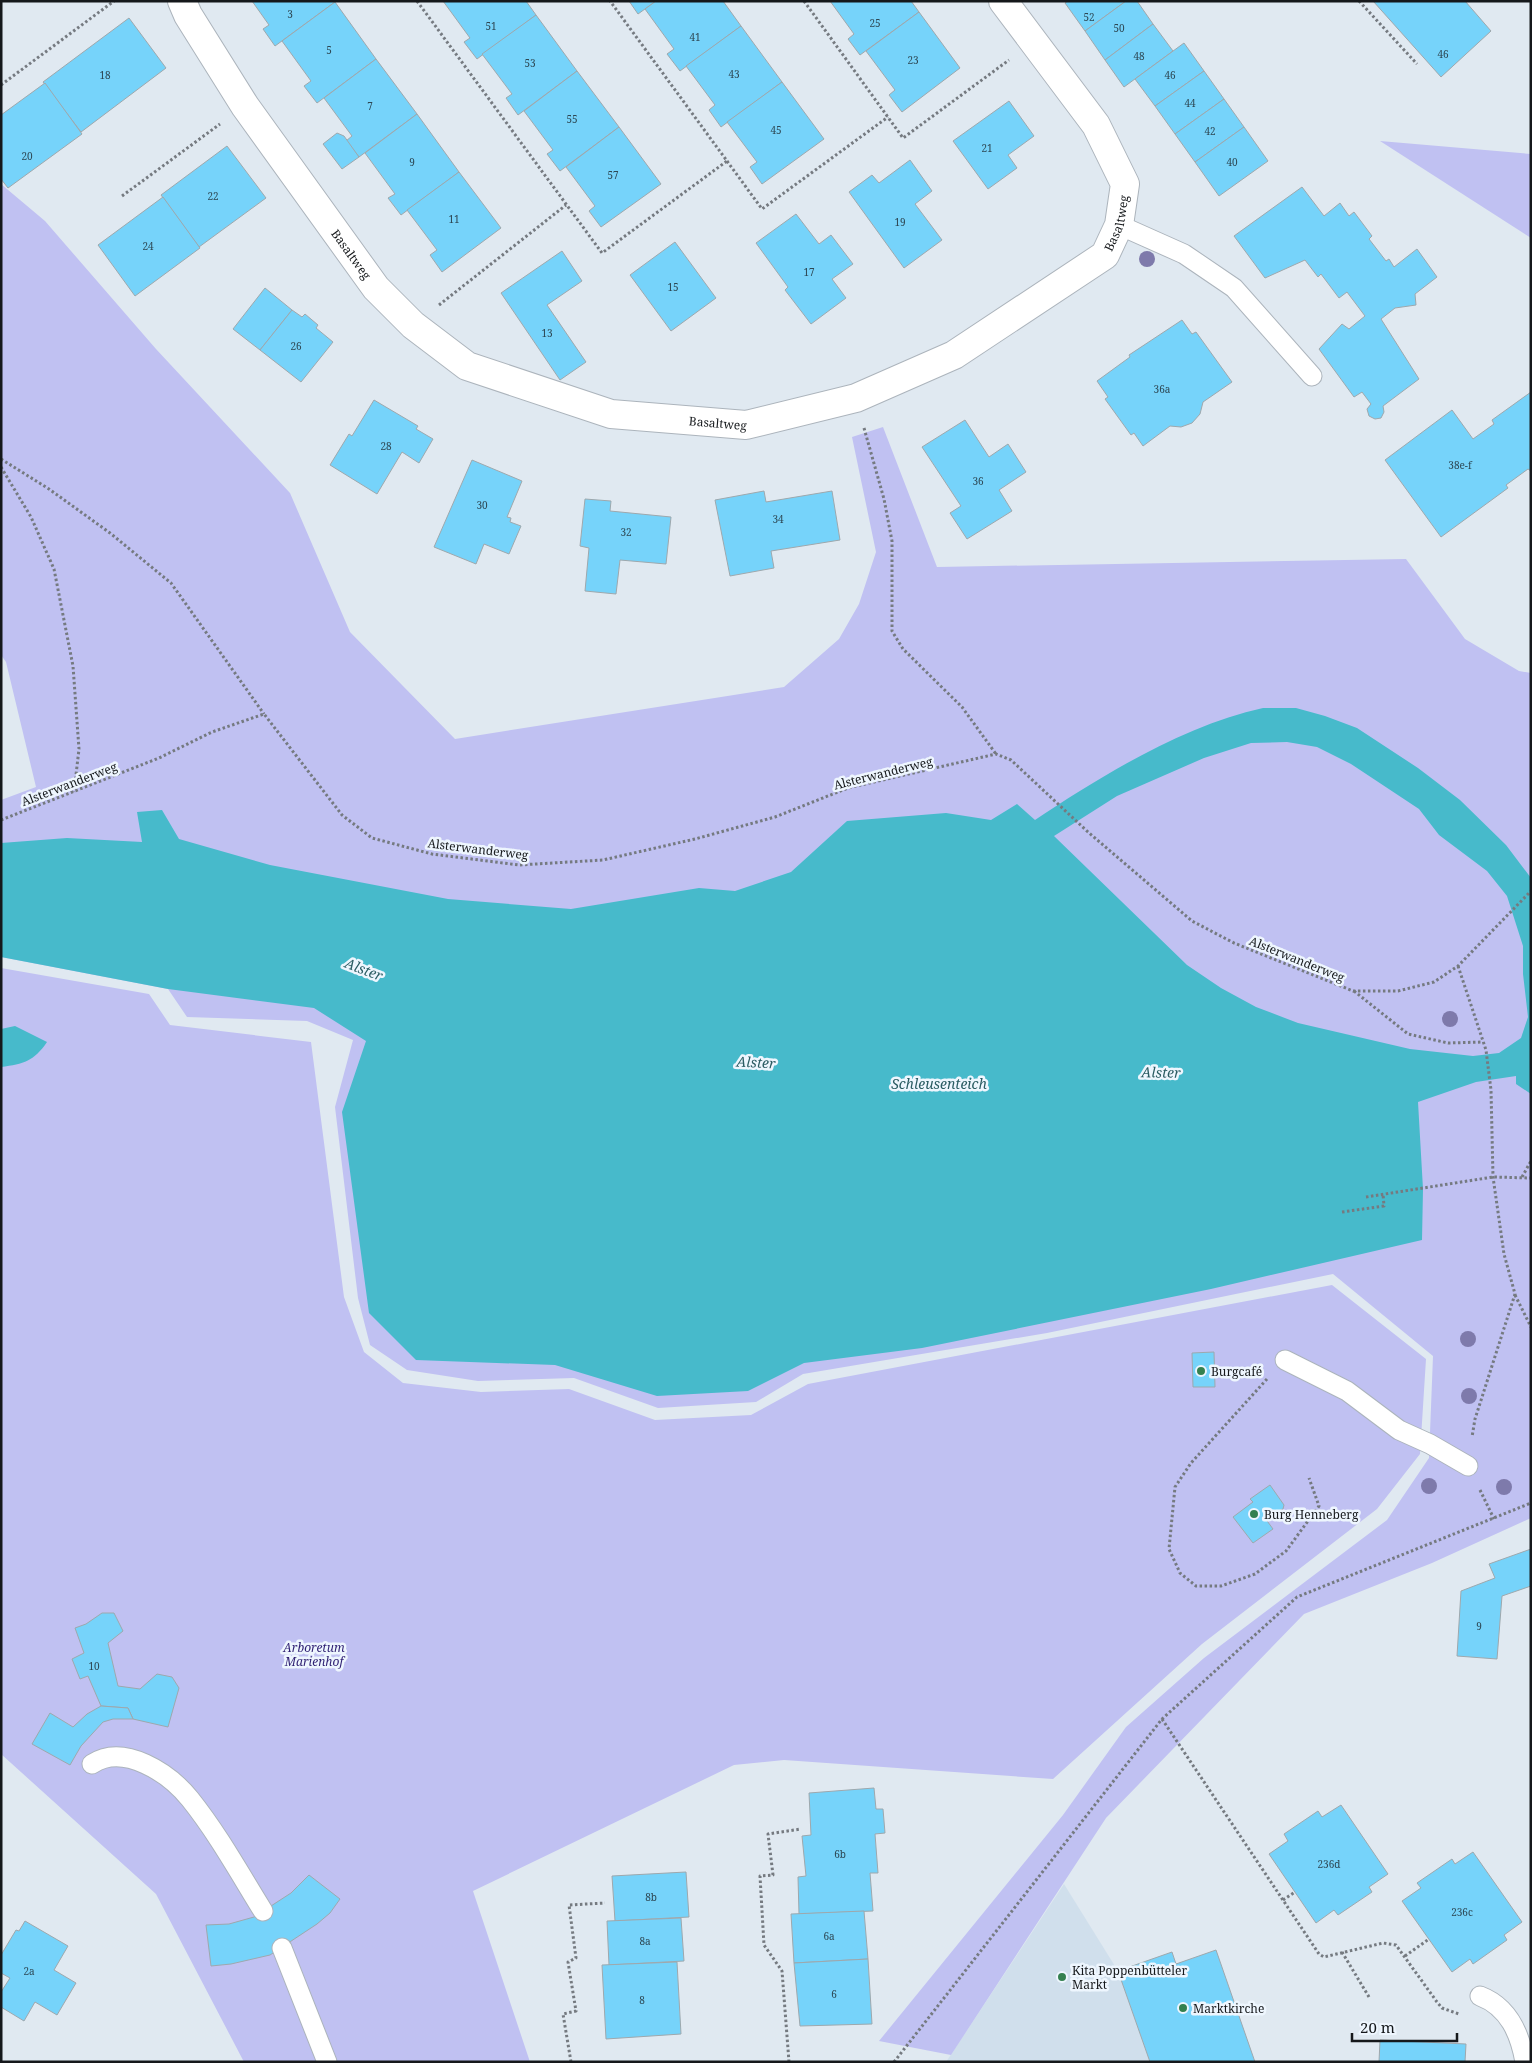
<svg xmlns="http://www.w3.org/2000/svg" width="1532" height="2063" viewBox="0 0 1532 2063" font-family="'Noto Serif',serif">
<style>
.built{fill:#d0dfec}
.green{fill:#c0c1f2}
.water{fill:#47bacb;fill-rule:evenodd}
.building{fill:#76d3fa;stroke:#9ea8ad}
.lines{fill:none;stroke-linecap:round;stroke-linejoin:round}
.lane-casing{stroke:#acb4bc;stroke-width:21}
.street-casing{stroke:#acb4bc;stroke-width:30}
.path{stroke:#757a80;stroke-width:3;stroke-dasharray:2.5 2.5;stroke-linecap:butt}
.lane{stroke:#fff;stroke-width:19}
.street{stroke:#fff;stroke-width:28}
.tree{fill:#7e7aab}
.poi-dot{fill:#34804f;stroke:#eef6fe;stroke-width:2}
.labels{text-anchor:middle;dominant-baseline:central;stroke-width:5;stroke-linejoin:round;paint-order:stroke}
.number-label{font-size:10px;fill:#2d4753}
.street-label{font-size:12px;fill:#15181b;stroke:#eef6fe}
.poi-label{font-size:12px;fill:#15181b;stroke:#eef6fe;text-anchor:start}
.park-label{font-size:12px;font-style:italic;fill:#2e1f72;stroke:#eef6fe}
.water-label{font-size:14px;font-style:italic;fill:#2b5c63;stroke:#eef6fe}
</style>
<rect width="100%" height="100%" fill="#e0e9f1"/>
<!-- built -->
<polygon class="built" points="1064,1884 1118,1971 1150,2062 946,2062"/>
<!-- green -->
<g class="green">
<polygon points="1380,141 1531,154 1531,238"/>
<polygon points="1,184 45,221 156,349 290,493 350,632 455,739 784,687 839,639 859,604 876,552 852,437 883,427 937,567 1406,559 1465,639 1519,671 1531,673 1531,1518 1432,1563 1304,1614 1106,1818 951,2055 879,2041 1063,1815 1126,1727 1204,1658 1387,1520 1429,1458 1433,1356 1333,1274 1047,1333 803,1374 756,1402 658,1408 574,1378 478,1381 407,1370 370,1345 358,1298 335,1107 353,1040 307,1021 187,1017 168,989 1,957 1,800 36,787 6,662 1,655"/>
<polygon points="1,968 149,994 170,1025 311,1042 344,1297 364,1352 403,1383 481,1392 569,1389 655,1420 751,1415 808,1384 1332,1285 1426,1359 1420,1454 1377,1509 1202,1644 1053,1779 784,1760 734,1765 473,1891 530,2062 244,2062 156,1894 1,1754"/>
</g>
<!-- water -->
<g class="water">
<path d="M1263 708H1296L1325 716 1357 728 1418 768 1460 800 1506 845 1531 878V1094L1516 1084V1076L1476 1082 1418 1102 1423 1189 1422 1240 1211 1289 922 1348 804 1363 748 1391 657 1396 555 1365 416 1360 369 1313 342 1112 366 1041 314 1008 168 989 1 957V843L67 838 142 842 137 812 162 810 179 839 270 865 448 899 571 909 699 888 735 891 791 872 847 821 946 813 991 820 1017 804 1035 820C1101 776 1184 725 1263 708ZM1287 742 1317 747 1351 764 1419 809 1439 835 1487 871 1507 896 1523 946V974L1528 1017 1521 1038 1499 1053 1473 1056 1410 1049 1298 1023 1256 1007 1221 988 1187 965 1054 836 1117 796 1204 758 1251 743Z"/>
<path d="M15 1026 47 1042C34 1061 24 1064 1 1067V1029Z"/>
</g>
<!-- building -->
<g class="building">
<polygon points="252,1 334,1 335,2 275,46 263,29 269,25"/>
<polygon points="443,1 526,1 536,15 477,59 464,42 470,38"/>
<polygon points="629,1 656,1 638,14"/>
<polygon points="656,1 723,1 741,26 680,71 667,54 674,49 645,9"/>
<polygon points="830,1 911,1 919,12 860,55 848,39 854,34"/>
<polygon points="1068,1 1126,1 1085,31 1065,3"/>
<polygon points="1126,1 1137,1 1153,24 1105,60 1085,31"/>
<polygon points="1373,1 1465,1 1491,31 1441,77"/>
<polygon points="335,2 376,59 317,103 304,86 311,81 282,41"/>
<polygon points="919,12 960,68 902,112 889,95 895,90 866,51"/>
<polygon points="536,15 577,71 518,115 506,98 512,94 482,54"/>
<polygon points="129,18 166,68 81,132 43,82"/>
<polygon points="1153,24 1173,51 1124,87 1105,60"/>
<polygon points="741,26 782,82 721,127 709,110 715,105 686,66"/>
<polygon points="1184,43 1204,71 1155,106 1135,79"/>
<polygon points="376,59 417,114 359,157 346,141 352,136 324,98"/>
<polygon points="577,71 619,127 560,171 547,154 553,150 524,111"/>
<polygon points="1204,71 1224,99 1175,134 1155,106"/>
<polygon points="782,82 824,139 762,184 750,167 757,162 727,122"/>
<polygon points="45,83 82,134 8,188 1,179 1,115"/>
<polygon points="1224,99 1244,127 1195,162 1175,134"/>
<polygon points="1009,101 1034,136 1008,155 1017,168 988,189 953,141"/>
<polygon points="417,114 459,172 401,215 388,198 395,194 365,153"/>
<polygon points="619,127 661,184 601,227 589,211 595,206 566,167"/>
<polygon points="1244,127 1268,161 1219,196 1195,162"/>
<polygon points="337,133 344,136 359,157 342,169 323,144"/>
<polygon points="227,146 266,198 199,247 161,195"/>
<polygon points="910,160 932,191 915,204 942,240 904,268 849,192 872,175 879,183"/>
<polygon points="459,172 501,228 442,272 430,255 437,250 407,210"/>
<polygon points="1302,187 1324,216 1340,203 1349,216 1354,212 1372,236 1369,239 1386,261 1389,259 1394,267 1417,249 1437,277 1415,294 1416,305 1395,308 1381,319 1419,379 1383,406 1384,412 1381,418 1375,419 1369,416 1367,409 1371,404 1362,392 1354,397 1319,349 1342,324 1349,329 1365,316 1347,292 1339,298 1321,274 1318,277 1305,260 1265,278 1234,236"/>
<polygon points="163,197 200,248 135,296 98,245"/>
<polygon points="796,214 819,244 831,235 853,264 832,279 846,298 811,324 785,290 788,287 756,243"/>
<polygon points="675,242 716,298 671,331 630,275"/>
<polygon points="562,251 582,281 547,305 586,362 560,380 501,293"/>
<polygon points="265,288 292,310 260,350 233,329"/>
<polygon points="292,310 302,317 305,314 318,325 316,328 333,342 301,382 260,350"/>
<polygon points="1182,320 1192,334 1196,332 1232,382 1203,402 1200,414 1192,423 1181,427 1170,426 1143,446 1134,433 1131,435 1105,399 1108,397 1097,381 1130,357 1129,355"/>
<polygon points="1531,392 1531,471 1528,469 1506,485 1508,488 1441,537 1385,460 1452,410 1473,439 1494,424 1492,420"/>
<polygon points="374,400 418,426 416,429 433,439 419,463 402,452 377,494 330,465 349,434 352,436"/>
<polygon points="965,420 989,457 1008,444 1026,472 999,490 1012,511 967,539 950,513 961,506 922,447"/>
<polygon points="472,460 522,481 507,517 511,518 510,522 521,526 509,554 484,544 476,564 434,547"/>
<polygon points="764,491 766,502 832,491 840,540 771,551 774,568 730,576 715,500"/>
<polygon points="585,499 611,501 610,511 671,517 666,564 620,560 616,594 585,591 589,548 580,546"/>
<polygon points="1214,1352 1215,1387 1193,1387 1192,1353"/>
<polygon points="1270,1485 1284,1505 1283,1509 1265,1518 1273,1529 1253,1543 1233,1517 1253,1502 1250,1499"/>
<polygon points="1531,1549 1531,1586 1502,1596 1497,1659 1457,1656 1461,1591 1495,1578 1489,1564"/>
<polygon points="102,1613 114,1613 123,1631 108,1643 118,1686 140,1689 157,1674 172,1677 179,1688 168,1727 133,1719 128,1708 101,1706 88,1676 80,1679 72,1659 84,1653 75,1628 86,1624"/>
<polygon points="101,1706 128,1708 133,1719 113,1719 103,1722 81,1746 70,1765 32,1744 50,1713 73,1727 87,1714"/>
<polygon points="874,1788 876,1809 883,1809 885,1833 875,1834 878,1873 870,1873 873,1911 799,1914 798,1877 806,1876 802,1836 811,1835 809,1793"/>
<polygon points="1341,1805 1388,1874 1369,1887 1372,1892 1338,1915 1334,1910 1316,1923 1269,1854 1288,1841 1284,1834 1318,1811 1322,1817"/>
<polygon points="1473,1852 1522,1922 1504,1935 1507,1940 1473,1964 1470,1959 1452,1972 1402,1901 1421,1888 1417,1883 1452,1859 1455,1864"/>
<polygon points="686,1872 689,1917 615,1921 612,1876"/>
<polygon points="309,1875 340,1899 330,1913 317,1924 270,1955 231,1964 211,1966 206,1925 229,1924 254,1917 291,1893"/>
<polygon points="864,1911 868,1959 794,1963 791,1914"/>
<polygon points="681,1918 684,1961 609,1965 607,1921"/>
<polygon points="25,1921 68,1946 54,1970 76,1983 57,2015 35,2002 24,2021 1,2007 1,1992 10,1978 1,1973 1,1955 16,1930 19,1931"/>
<polygon points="1216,1950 1255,2062 1150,2062 1118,1971 1172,1952 1176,1964"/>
<polygon points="868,1959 872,2024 800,2026 794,1963"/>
<polygon points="677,1962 681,2034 606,2039 602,1965"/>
<polygon points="1380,2040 1466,2044 1465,2062 1379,2062"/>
</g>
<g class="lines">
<defs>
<g id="lane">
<polyline points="1119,225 1184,254 1234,288 1312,376"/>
<polyline points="1285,1360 1347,1391 1399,1430 1430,1444 1468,1466"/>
<path d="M92 1764C124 1743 169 1773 190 1799 218 1834 240 1874 263 1911"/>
<polyline points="282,1948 327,2062"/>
<path d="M1480 1996C1509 2007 1520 2034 1525 2062"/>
</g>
<g id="street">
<path id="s1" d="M182 1 188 15 245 106 376 288 413 325 467 366 611 414 746 425 856 398 954 355 1105 255 1119 225 1125 184 1096 125 1003 1"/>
</g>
</defs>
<!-- lane casing -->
<use href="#lane" class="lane-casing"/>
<!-- street casing -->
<use href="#street" class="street-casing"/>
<!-- path -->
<g class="path">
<polyline points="417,1 602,253 727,161 610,1"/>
<polyline points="804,1 903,138 1009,60"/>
<polyline points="1359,1 1417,64"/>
<polyline points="1,85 114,1"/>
<polyline points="727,161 762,209 888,117"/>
<polyline points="122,196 220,124"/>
<polyline points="439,305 566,205"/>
<polyline points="864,428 884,499 892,541 892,631 903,649 962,707 996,754"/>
<polyline points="1,459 49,489 110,533 171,583 264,714"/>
<polyline points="1,467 31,517 54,569 73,666 79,749 74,792"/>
<polyline points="1,820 159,758 212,732 264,714 342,815 372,838 432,854 519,865 603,860 695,839 775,817 848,788 996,754 1011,760 1088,832 1192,921 1234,943 1353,991 1398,991 1434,982 1458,966 1531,891"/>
<polyline points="1458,966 1486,1050 1491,1090 1493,1177 1504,1254 1515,1294 1475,1419 1472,1437"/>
<polyline points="1354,991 1408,1034 1448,1043 1483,1042"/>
<polyline points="1522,1177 1531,1161"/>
<polyline points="1366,1197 1493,1177 1531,1178"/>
<polyline points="1342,1212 1384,1206 1383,1194"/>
<polyline points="1515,1295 1531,1327"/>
<polyline points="1267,1379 1191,1463 1175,1487 1169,1549 1180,1573 1196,1586 1221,1586 1255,1574 1286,1551 1319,1506 1309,1478"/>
<polyline points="1480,1490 1494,1519"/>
<polyline points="1162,1719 1319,1954 1324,1957 1383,1943 1396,1945 1437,2002 1442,2008 1459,2014"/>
<polyline points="1283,1900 1295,1892"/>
<polyline points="1342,1952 1369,1997"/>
<polyline points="1405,1956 1429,1939"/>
<polyline points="571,2062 563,2014 576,2011 568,1962 576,1958 569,1905 605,1903"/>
<polyline points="789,2062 782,1971 764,1945 760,1876 773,1875 768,1834 801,1829"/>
<polyline points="894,2062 1162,1719 1297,1597 1531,1503"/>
</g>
<!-- lane -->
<use href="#lane" class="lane"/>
<!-- street -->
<use href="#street" class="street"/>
</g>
<!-- trees -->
<g class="tree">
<circle cx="1147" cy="259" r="8"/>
<circle cx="1450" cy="1019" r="8"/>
<circle cx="1468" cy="1339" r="8"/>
<circle cx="1469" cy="1396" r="8"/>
<circle cx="1429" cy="1486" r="8"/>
<circle cx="1504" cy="1487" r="8"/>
</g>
<!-- markers -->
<g class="poi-dot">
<circle cx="1201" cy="1371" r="5"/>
<circle cx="1254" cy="1514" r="5"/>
<circle cx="1062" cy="1977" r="5"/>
<circle cx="1183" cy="2008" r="5"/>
</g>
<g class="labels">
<!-- number labels -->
<g class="number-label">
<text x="290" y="14">3</text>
<text x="1089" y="17">52</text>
<text x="875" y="23">25</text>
<text x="491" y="26">51</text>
<text x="1119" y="28">50</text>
<text x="695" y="37">41</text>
<text x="329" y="50">5</text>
<text x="1443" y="54">46</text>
<text x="1139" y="56">48</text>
<text x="913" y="60">23</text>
<text x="530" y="63">53</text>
<text x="734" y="74">43</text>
<text x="105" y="75">18</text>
<text x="1170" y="75">46</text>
<text x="1190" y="103">44</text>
<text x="370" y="106">7</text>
<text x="572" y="119">55</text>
<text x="776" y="130">45</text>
<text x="1210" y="131">42</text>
<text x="987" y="148">21</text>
<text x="27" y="156">20</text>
<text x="412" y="162">9</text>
<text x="1232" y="162">40</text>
<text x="613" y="175">57</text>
<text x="213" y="196">22</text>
<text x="454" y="219">11</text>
<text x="900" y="222">19</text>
<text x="148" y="246">24</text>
<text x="809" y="272">17</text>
<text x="673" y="287">15</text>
<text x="547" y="333">13</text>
<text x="296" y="346">26</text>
<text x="1162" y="389">36a</text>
<text x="386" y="446">28</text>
<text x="1460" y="465">38e-f</text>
<text x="978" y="481">36</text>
<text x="482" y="505">30</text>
<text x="778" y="519">34</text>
<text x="626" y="532">32</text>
<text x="1479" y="1626">9</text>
<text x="94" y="1666">10</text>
<text x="840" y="1854">6b</text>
<text x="1329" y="1864">236d</text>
<text x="651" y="1897">8b</text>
<text x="1462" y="1912">236c</text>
<text x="829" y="1936">6a</text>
<text x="645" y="1941">8a</text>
<text x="29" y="1971">2a</text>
<text x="834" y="1994">6</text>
<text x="642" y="2000">8</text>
</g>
<!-- street labels -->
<g class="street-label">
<text stroke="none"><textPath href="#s1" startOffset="1190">Basaltweg</textPath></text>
<text stroke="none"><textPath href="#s1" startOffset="305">Basaltweg</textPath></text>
<text stroke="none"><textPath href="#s1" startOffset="726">Basaltweg</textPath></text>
<text transform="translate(883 773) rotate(-14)">Alsterwanderweg</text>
<text transform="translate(69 784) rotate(-21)">Alsterwanderweg</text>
<text transform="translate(478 849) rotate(7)">Alsterwanderweg</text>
<text transform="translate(1297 959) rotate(22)">Alsterwanderweg</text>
</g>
<!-- poi labels -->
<g class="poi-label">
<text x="1211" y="1371">Burgcafé</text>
<text x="1264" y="1514">Burg Henneberg</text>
<text x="1072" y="1970">Kita Poppenbütteler<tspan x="1072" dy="14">Markt</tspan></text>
<text x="1193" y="2008">Marktkirche</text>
</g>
<!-- park labels -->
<g class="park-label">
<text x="314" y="1647">Arboretum<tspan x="314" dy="14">Marienhof</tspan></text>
</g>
<!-- water labels -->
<g class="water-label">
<text transform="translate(364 969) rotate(21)">Alster</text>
<text transform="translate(756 1062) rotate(3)">Alster</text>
<text transform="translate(1161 1072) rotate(1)">Alster</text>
<text x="939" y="1083">Schleusenteich</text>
</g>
</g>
<!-- border -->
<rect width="1532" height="2063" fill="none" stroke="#15181b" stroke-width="5"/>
<!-- scale -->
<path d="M1352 2033v8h105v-8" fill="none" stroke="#15181b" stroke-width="2.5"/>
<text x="1360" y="2033" font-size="15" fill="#15181b" stroke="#eef6fe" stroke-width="4" paint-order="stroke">20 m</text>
</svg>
